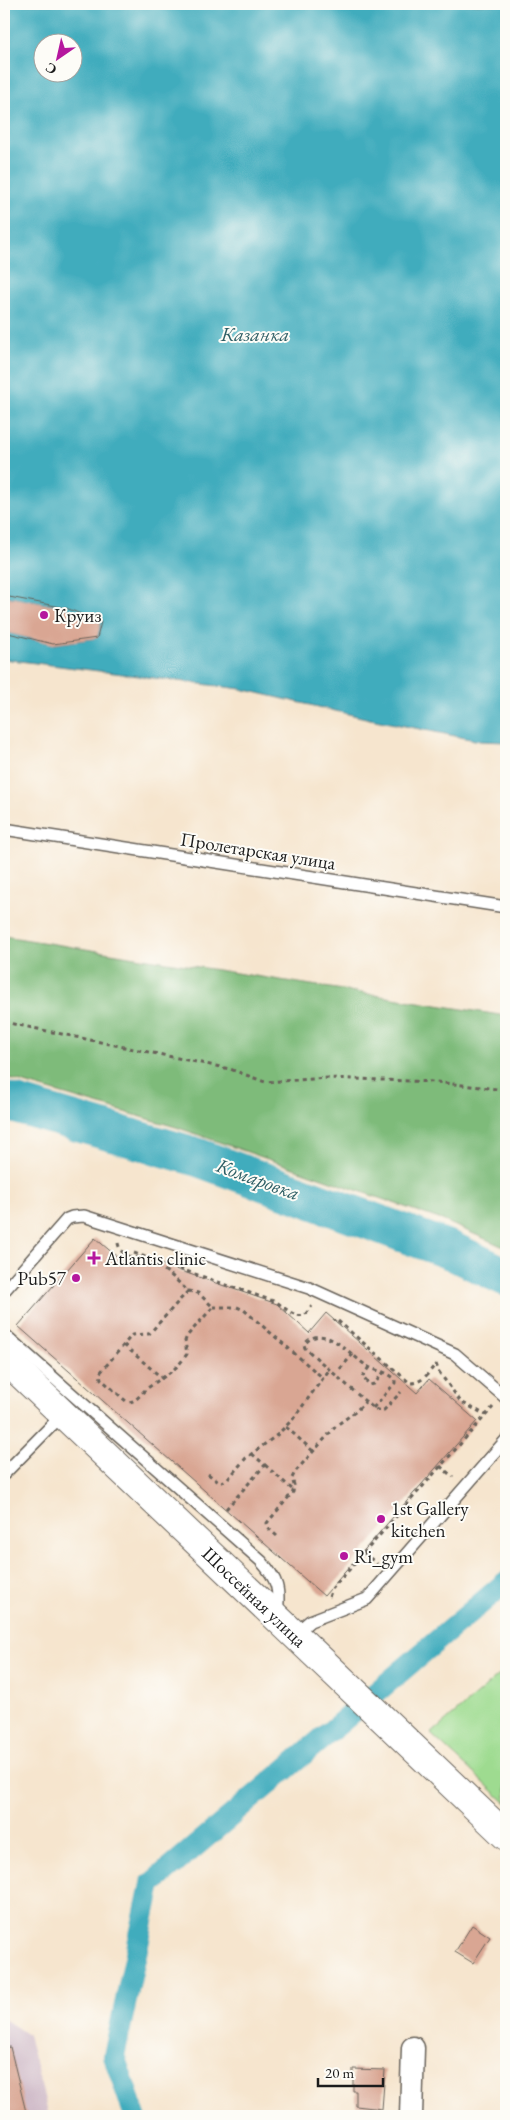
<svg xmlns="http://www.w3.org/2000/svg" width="510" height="2120" viewBox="0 0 510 2120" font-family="'EB Garamond',serif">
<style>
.industrial{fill:#d1bdca}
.green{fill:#9edb90;stroke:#5d7c56}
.forest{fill:#7ebb7a;stroke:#4d6c4b}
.water{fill:#3facbd;stroke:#2e646c;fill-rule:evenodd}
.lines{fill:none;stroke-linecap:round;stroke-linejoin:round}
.canal{stroke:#3facbd;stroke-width:22}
.river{stroke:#3facbd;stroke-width:39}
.building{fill:#d9a693}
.service-casing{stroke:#68625a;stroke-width:14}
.minor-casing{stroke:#68625a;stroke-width:25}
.tertiary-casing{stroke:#68625a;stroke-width:30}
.path{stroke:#68625a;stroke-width:3;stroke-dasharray:4 4;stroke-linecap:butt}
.service{stroke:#fff;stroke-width:11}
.minor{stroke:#fff;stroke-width:22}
.tertiary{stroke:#fff;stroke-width:28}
.poi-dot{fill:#b5179e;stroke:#fdfcf7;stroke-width:2}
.labels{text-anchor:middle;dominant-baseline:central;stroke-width:4;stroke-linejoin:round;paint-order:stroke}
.poi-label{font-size:19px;fill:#1c1c1c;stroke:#fdfcf7;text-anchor:start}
.street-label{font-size:19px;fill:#1c1c1c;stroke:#fdfcf7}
.water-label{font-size:20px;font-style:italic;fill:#2c5d64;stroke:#fdfcf7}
</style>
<rect width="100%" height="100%" fill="#fdfcf7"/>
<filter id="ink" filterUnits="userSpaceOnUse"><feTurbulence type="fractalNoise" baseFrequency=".02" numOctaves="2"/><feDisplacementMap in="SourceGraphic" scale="10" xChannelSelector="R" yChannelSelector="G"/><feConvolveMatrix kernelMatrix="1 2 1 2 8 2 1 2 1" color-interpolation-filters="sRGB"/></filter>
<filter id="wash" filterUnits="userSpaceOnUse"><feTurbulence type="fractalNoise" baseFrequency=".0096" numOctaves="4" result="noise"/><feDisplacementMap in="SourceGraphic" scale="20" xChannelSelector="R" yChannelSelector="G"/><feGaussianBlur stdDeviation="1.12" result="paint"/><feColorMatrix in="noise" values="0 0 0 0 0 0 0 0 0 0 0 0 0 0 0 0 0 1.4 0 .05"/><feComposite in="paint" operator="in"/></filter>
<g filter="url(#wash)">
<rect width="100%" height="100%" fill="#f6e5ce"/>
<!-- industrial -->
<polygon class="industrial" points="4,2019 28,2035 49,2116 4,2116"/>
<!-- green -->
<polygon class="green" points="506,1669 506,1803 431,1734"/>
<!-- forest -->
<polygon class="forest" points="4,936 506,1016 506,1248 442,1220 176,1127 4,1077"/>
<!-- water -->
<path class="water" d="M4 4H506V742L480 741 370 719 241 689 4 659V632L54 644 97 638 101 622 66 608 4 596ZM42 42H72V72H42Z"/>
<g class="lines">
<!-- canal -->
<polyline class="canal" points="135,2116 114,2056 151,1884 506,1582"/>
<!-- river -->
<polyline class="river" points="4,1101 197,1157 452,1251 506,1277"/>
</g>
<g id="blocks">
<!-- building -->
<g class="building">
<polygon points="4,596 66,608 101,622 97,638 53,644 4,632"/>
<polygon points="95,1238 128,1266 137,1256 277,1304 309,1333 326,1313 417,1393 429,1379 477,1421 324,1596 18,1326"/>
<polygon points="472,1925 490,1937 473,1963 455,1952"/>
<polygon points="10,2047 27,2116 4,2116 4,2048"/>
<polygon points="353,2069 385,2070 382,2109 356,2106 356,2091 353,2091"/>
</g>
</g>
</g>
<g filter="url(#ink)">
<use href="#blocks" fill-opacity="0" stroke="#68625a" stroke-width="1"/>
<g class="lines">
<defs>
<g id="service">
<polyline points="4,829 506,907"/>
<polyline points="4,1291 67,1219 72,1217 84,1216 309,1288 455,1354 506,1398"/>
<path d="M4 1334 261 1561C278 1580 280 1589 277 1615"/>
<polyline points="4,1474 63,1414"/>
<polyline points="295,1634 310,1621 367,1599 506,1440"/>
</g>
<polyline id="minor" points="411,2116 413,2048"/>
<g id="tertiary">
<path id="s1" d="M4 1358 506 1836"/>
</g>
</defs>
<!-- service casing -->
<use href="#service" class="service-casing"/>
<!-- minor casing -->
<use href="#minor" class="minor-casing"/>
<!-- tertiary casing -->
<use href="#tertiary" class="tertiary-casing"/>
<!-- path -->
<g class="path">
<polyline points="4,1022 230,1069 265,1082 329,1078 436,1082 506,1090"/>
<path d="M118 1243C121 1262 151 1261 164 1270 173 1276 180 1284 188 1291"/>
<path d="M134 1253 276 1302C285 1307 293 1318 305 1315L312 1306"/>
<path d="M188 1291 198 1293 213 1307 187 1336 185 1341 187 1354C175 1372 165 1375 149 1387 141 1392 137 1403 127 1402L101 1379 100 1373 132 1335 149 1334Z"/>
<polyline points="213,1307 237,1307 244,1310 323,1378"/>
<path d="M338 1321 410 1383C423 1383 428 1373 436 1364"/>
<polyline points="124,1345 163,1379"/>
<polyline points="436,1364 439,1372 461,1402 486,1415"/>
<polyline points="369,1367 362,1377 370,1385 374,1384 385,1371"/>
<polyline points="340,1369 353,1354"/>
<path d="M373 1408 395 1383V1379C383 1369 376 1372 367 1366 351 1356 323 1320 304 1345L305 1348 365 1401C371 1406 376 1412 384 1410L401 1392"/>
<polyline points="286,1427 313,1451"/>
<polyline points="265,1465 293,1490"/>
<polyline points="440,1466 453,1477"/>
<polyline points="208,1474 220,1483 228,1479 246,1458 277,1435 293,1419 329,1370"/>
<polyline points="226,1509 265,1465 251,1453"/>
<polyline points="277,1536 268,1528 267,1523 293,1492 294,1485 292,1478 295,1472 337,1425 355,1412 365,1402"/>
<polyline points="364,1553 377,1564"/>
<polyline points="329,1597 332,1589 493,1407"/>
</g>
<!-- service -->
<use href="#service" class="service"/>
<!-- minor -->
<use href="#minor" class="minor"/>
<!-- tertiary -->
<use href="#tertiary" class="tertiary"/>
</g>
</g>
<!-- markers -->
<g class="poi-dot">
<circle cx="44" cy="615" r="5"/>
<path d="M91.5 1250.5h5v5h5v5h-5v5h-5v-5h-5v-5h5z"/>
<circle cx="76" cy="1278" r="5"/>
<circle cx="381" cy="1519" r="5"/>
<circle cx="344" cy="1556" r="5"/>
</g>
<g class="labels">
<!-- poi labels -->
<g class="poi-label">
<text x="54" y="615">Круиз</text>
<text x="105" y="1258">Atlantis clinic</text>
<text x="66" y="1278" text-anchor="end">Pub57</text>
<text x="391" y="1508">1st Gallery<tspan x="391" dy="22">kitchen</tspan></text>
<text x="354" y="1556">Ri_gym</text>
</g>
<!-- street labels -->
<g class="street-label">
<text transform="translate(258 851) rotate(9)">Пролетарская улица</text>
<text stroke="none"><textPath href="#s1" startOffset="346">Шоссейная улица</textPath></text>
</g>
<!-- water labels -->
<g class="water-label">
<text x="255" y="334">Казанка</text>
<text transform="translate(258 1179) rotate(20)">Комаровка</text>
</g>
</g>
<!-- margin -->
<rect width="510" height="2120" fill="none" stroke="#fdfcf7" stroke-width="20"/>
<!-- north arrow -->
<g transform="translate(58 58) rotate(214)"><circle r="24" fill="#fdfcf7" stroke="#a3a29f"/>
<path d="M0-4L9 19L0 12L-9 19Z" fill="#b5179e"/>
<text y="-8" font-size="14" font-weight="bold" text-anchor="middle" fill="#1c1c1c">С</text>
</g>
<!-- scale -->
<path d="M318 2078v8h65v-8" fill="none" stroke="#1c1c1c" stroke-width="2.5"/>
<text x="325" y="2078" font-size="15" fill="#1c1c1c" stroke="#fdfcf7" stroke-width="4" paint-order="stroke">20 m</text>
</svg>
